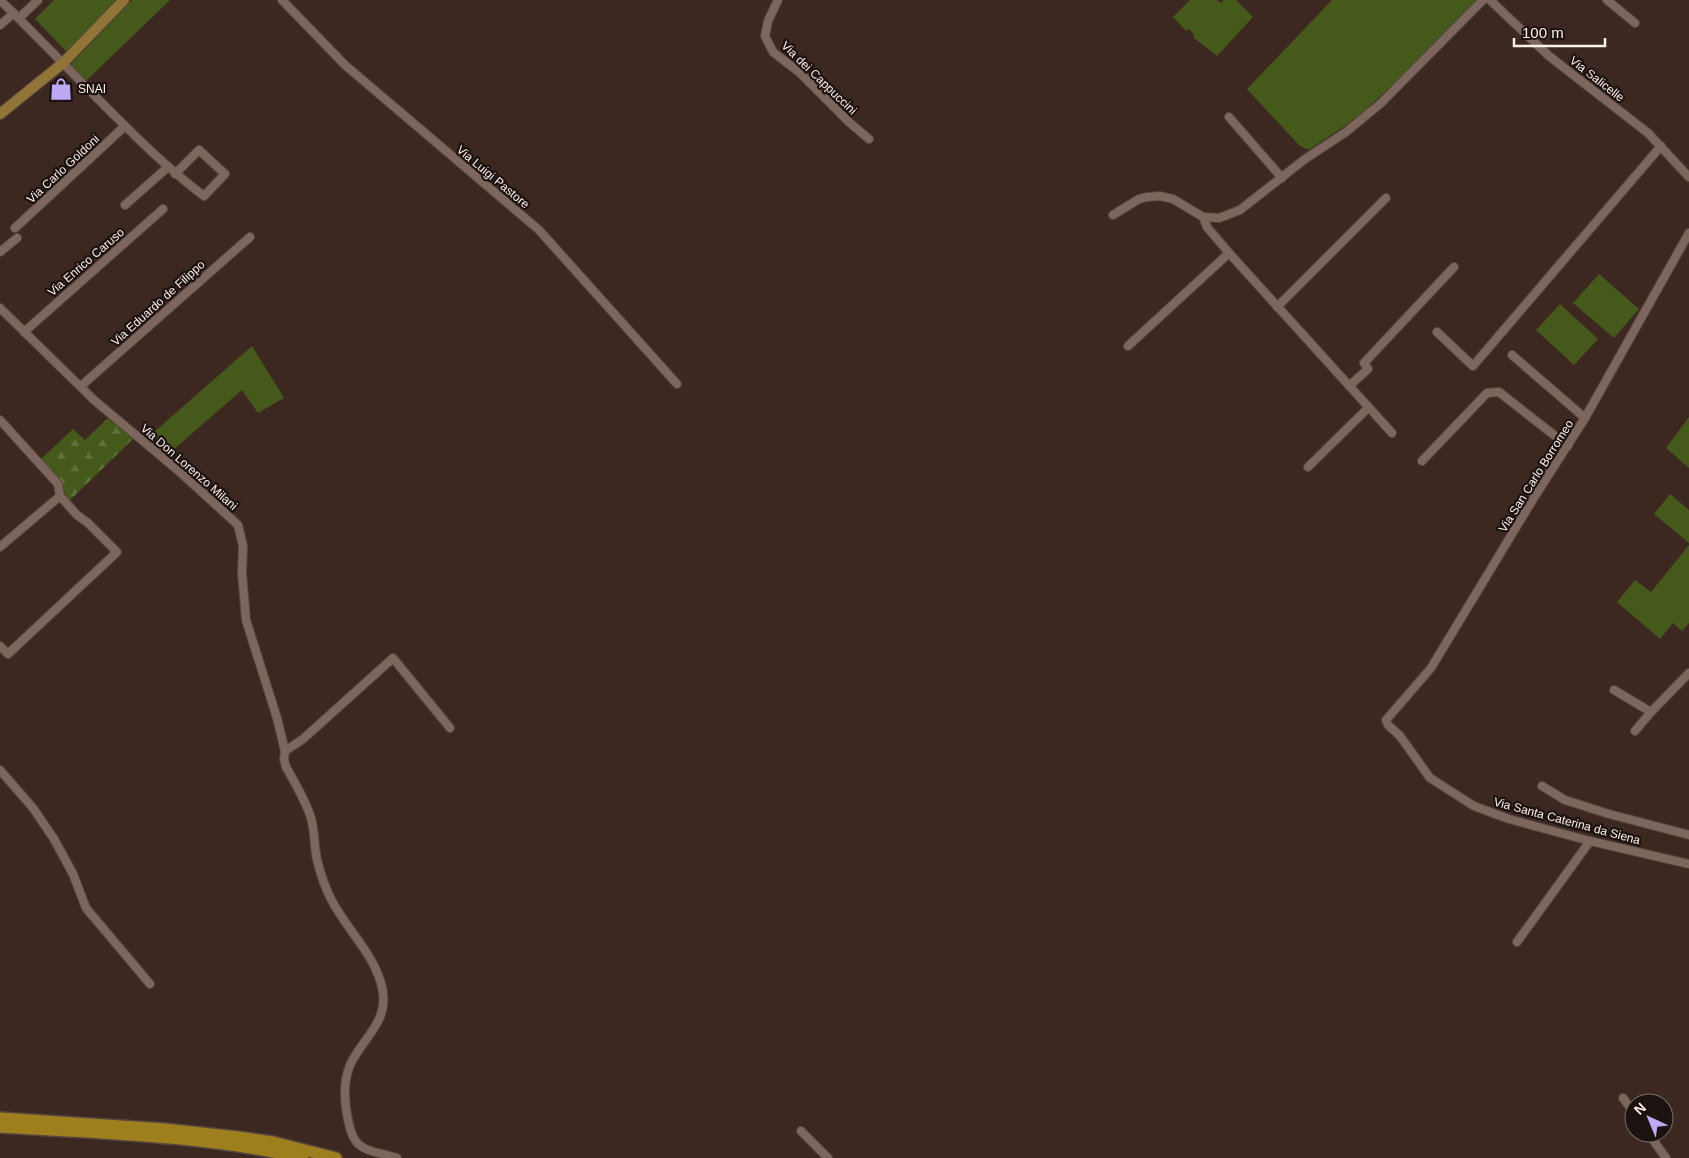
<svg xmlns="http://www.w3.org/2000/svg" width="1689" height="1158" viewBox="0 0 1689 1158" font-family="Helvetica,sans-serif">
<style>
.green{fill:#44591a}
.forest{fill:url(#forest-firs)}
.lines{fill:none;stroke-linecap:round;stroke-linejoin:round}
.minor-casing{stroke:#57463f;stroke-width:10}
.major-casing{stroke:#57463f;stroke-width:12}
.highway-casing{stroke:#57463f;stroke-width:14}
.minor{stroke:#7d665d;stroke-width:8}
.major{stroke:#907537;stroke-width:10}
.highway{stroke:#9d7f1d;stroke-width:11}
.labels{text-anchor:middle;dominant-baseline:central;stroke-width:4.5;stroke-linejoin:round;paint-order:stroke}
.street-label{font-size:12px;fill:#fdefea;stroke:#1c1310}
.poi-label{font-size:12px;fill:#fdefea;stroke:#1c1310;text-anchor:start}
</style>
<defs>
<pattern id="forest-firs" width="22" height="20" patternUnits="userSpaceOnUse" patternTransform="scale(1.25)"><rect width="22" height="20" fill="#44591a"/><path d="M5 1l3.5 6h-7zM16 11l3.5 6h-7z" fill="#60713b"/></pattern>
</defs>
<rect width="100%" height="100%" fill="#3c2820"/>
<!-- green -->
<g class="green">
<polygon points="54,0 116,0 117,1 67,52 35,19"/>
<polygon points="132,0 170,0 85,82 69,66"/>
<polygon points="1190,0 1217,0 1221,3 1224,0 1236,0 1253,17 1217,56 1194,38 1194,35 1189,29 1186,31 1173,17"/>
<polygon points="1332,0 1478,0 1404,74 1362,113 1348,124 1310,149 1306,149 1299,145 1247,89"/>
<polygon points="1599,274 1639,309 1614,338 1573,303"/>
<polygon points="1560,304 1598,339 1574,365 1536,330"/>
<polygon points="252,346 284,398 258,413 242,390 166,456 146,439"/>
<polygon points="1689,417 1689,468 1666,448"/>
<polygon points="1670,494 1689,510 1689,543 1654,514"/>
<polygon points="1689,545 1689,623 1682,631 1673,623 1660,639 1617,602 1635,580 1651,592"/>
</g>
<!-- forest -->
<polygon class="forest" points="110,416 135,437 69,501 61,485 39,461 73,429 85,440"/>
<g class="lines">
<defs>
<g id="minor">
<path d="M0 0C36 35 70 71 105 106 137 138 168 169 204 196L225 174 199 150 175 174"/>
<polyline points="282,0 345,65 539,230 677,384"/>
<polyline points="778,0 768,21 765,36 773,52 799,72 850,123 869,139"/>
<polyline points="1490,0 1549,56 1648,133 1689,177"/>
<polyline points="1607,0 1635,23"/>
<polyline points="19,18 38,0"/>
<polyline points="0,25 14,13"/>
<polyline points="1229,117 1282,178"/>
<polyline points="125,205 168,167"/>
<polyline points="1113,215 1139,199 1147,197 1160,196 1173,199 1203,217 1207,227 1229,253 1392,433"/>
<polyline points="1203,217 1219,218 1240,210 1305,159 1346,132 1380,104 1483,0"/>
<polyline points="15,228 125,126"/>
<polyline points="1689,233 1585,418 1535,496 1431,668 1386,720 1388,725 1400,736 1430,778 1474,806 1509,819 1590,841 1689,864"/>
<polyline points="0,252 17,238"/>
<polyline points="1277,307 1386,198"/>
<path d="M0 308 94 400 181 473 238 525 243 546 242 573 246 620 277 718 285 751 284 759 286 767C295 783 306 801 311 818 315 832 314 846 317 860 320 872 325 887 331 899 346 929 374 953 382 987 390 1022 363 1037 350 1065 344 1080 344 1098 347 1114 353 1153 364 1148 397 1158"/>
<polyline points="24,332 163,209"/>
<polyline points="1437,332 1473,366 1661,146"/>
<polyline points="1128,346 1229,253"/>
<polyline points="1512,355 1585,418"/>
<polyline points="81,386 250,237"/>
<polyline points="1349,386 1368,369 1364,363 1454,267"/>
<polyline points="0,420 58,484 60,496 77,515 88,523 117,552 8,654 0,646"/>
<polyline points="1422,461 1487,393 1499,392 1568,446"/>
<polyline points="1308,467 1368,408"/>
<polyline points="0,547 60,496"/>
<polyline points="1614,690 1651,712"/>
<polyline points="1635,731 1651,712 1689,673"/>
<polyline points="285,751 303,739 393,658 450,728"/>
<polyline points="0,770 33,808 54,839 73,874 86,908 150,984"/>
<polyline points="1542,786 1565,800 1609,814 1689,835"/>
<polyline points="1517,942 1590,841"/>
<polyline points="1623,1098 1634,1113"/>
<polyline points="801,1131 828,1158"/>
<polyline points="1648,1133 1666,1158"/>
</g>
<polyline id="major" points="0,114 63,63 124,0"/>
<g id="highway">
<polyline points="0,1118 165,1129 238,1137 273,1142 336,1158"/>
<path d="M0 1127C101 1133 204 1136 303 1158"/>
</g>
</defs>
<!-- minor casing -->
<use href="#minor" class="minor-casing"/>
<!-- major casing -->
<use href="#major" class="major-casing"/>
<!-- highway casing -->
<use href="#highway" class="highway-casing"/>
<!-- minor -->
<use href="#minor" class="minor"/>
<!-- major -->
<use href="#major" class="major"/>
<!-- highway -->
<use href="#highway" class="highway"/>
</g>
<!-- icons -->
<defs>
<symbol id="shop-bare" viewBox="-9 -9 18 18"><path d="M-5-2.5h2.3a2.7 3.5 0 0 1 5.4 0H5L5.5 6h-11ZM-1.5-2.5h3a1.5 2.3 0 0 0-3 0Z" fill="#bda9f5" stroke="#1c1310" stroke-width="2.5" paint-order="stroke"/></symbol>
</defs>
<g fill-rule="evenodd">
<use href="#shop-bare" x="45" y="73" width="32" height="32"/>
</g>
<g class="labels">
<!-- street labels -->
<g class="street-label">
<text transform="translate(819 78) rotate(44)">Via dei Cappuccini</text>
<text transform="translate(1597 79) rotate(38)">Via Salicelle</text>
<text transform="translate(63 169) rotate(-43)">Via Carlo Goldoni</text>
<text transform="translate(493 177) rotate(40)">Via Luigi Pastore</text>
<text transform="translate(86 262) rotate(-41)">Via Enrico Caruso</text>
<text transform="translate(158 303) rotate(-42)">Via Eduardo de Filippo</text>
<text transform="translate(189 467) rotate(41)">Via Don Lorenzo Milani</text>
<text transform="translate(1536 476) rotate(-58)">Via San Carlo Borromeo</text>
<text transform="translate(1567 821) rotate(15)">Via Santa Caterina da Siena</text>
</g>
<!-- poi labels -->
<g class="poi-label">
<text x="78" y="89">SNAI</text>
</g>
</g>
<!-- north arrow -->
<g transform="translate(1649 1118) rotate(316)"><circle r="24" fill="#1c1310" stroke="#766b67"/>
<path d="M0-4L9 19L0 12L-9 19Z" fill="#bda9f5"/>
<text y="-8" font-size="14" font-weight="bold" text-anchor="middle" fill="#fdefea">N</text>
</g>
<!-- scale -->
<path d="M1514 38v8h91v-8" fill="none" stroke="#fdefea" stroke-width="2.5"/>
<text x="1522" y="38" font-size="15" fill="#fdefea" stroke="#1c1310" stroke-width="4" paint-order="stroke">100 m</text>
</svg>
